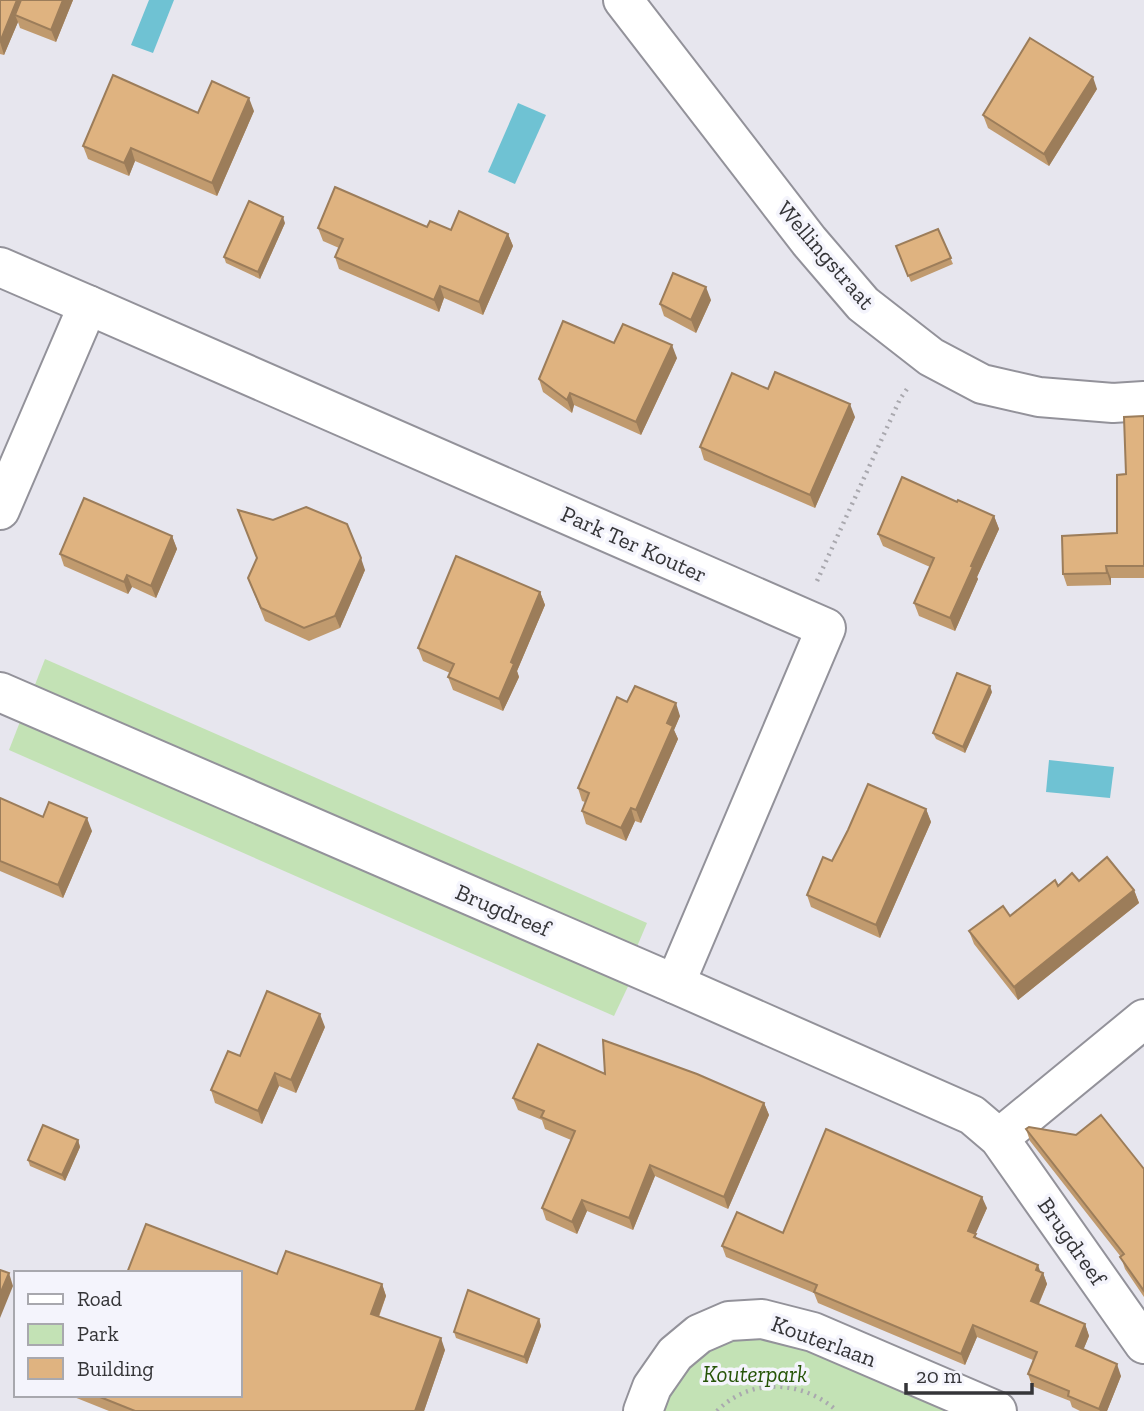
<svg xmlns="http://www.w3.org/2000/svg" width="1144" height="1411" viewBox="0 0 1144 1411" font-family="'Zilla Slab',serif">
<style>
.green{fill:#c3e2b5}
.water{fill:#6fc2d3}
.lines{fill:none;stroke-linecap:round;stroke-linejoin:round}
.minor-casing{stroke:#93929a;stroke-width:42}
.path{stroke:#a9a8ae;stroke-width:4.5;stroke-dasharray:2 5;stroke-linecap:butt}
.minor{stroke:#fff;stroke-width:38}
.wall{fill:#c09a6e}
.shaded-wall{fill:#9c7d5a}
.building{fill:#dfb380;stroke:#9c7d5a;stroke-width:2}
.labels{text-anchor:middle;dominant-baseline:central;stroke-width:7;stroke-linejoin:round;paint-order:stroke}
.street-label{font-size:23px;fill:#353538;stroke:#f4f4fc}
.park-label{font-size:23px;font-style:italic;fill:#265407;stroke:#f4f4fc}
</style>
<rect width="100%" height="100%" fill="#e7e6ee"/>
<!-- green -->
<g class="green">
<polygon points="45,659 647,923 633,956 31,695"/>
<polygon points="23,714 632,978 614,1016 9,750"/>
<polygon points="753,1334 795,1341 946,1411 661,1411 666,1396 690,1360 719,1339"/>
</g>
<!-- water -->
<g class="water">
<polygon points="149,0 174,0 153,53 131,45"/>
<polygon points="518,103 546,115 515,184 488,172"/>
<polygon points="1049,760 1114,767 1110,798 1046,792"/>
</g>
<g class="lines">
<defs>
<g id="minor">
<polyline points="623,0 809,241 863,304 931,357 982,384 1039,397 1113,403 1144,401"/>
<polyline points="0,267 88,305"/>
<polyline points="0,510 88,305 826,628 675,984"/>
<polyline points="0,692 675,984 972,1115 999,1138 1144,1344"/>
<polyline points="999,1138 1144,1019"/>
<polyline points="643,1411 652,1387 675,1354 699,1334 729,1321 762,1319 813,1332 997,1411"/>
</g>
</defs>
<!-- minor casing -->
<use href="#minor" class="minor-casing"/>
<!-- path -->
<g class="path">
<polyline points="817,581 900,399 907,389"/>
<path d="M717 1411C750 1377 803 1380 837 1411"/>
</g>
<!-- minor -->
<use href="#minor" class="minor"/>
</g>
<!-- wall -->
<g class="wall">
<polygon points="0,0 73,0 56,42 20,28 18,22 4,55 0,54"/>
<polygon points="1097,89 1049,166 988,128 983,115"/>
<polygon points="254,111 217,196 135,161 129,176 88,159 83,146 198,113"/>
<polygon points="285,223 260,279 226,263 224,257"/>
<polygon points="427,227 508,234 513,246 483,315 444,298 439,312 339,269 335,257 339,248 323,241 318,228"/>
<polygon points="938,229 953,264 911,282 896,246"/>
<polygon points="711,300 696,333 664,316 660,304"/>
<polygon points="614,343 677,358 641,435 574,405 572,413 543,392 539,379"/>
<polygon points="768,389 855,417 815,508 704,460 700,447"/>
<polygon points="1144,416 1144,578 1111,578 1111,585 1067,586 1063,574 1117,533 1126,474"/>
<polygon points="957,502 994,516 999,529 977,577 978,579 955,631 919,616 914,603 930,567 883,546 878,534"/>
<polygon points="172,536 177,549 156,598 132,587 128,594 64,566 60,554"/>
<polygon points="365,570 340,628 309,641 265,621 248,578"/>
<polygon points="540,592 545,605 517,671 519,677 503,711 453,690 448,677 450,673 423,661 418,648"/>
<polygon points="992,692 965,753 936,739 933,733"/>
<polygon points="627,702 680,716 674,730 678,739 641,823 635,821 626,841 586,824 582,811 585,802 582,801 578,788"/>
<polygon points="0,798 43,817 92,831 63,898 0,871"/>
<polygon points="926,809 931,822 880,938 811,907 807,895 832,861"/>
<polygon points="1079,881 1134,890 1139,903 1018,1000 974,944 969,931 1010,916 1058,886"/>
<polygon points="325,1027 296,1093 279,1086 262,1124 215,1103 211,1090 240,1056"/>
<polygon points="605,1074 764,1103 769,1115 728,1209 655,1176 633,1230 587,1211 577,1234 546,1220 542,1208 571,1140 545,1129 542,1120 518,1110 513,1098"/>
<polygon points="1026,1129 1144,1169 1144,1297 1125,1269 1121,1257 1030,1141"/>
<polygon points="78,1140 80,1147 65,1181 30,1166 28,1160"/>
<polygon points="987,1208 975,1234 977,1239 1043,1273 1047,1284 1039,1304 1085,1324 1089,1336 1083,1350 1121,1376 1107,1411 1080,1411 1072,1407 1070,1401 1032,1386 1028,1374 1033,1360 977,1337 965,1365 818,1303 814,1293 726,1257 722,1246 783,1233"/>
<polygon points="277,1274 382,1284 386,1296 379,1317 445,1350 424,1411 109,1411 69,1395 240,1395"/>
<polygon points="539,1319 541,1326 527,1364 456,1338 454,1332"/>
</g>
<!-- shaded-wall -->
<g class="shaded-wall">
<polygon points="17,0 22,0 15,15 18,22 4,55 0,42"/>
<polygon points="63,0 73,0 56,42 51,30"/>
<polygon points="1093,77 1097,89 1049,166 1044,154"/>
<polygon points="249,98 254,111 217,196 212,183"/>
<polygon points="131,148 135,161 129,176 124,163"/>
<polygon points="283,217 285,223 260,279 258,272"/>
<polygon points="508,234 513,246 483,315 479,302"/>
<polygon points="440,286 444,298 439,312 434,300"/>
<polygon points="706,287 711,300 696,333 691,320"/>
<polygon points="672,345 677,358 641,435 636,422"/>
<polygon points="570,393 574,405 572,413 567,400"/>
<polygon points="850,404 855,417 815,508 810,495"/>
<polygon points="994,516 999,529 977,577 978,579 955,631 950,618 971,566"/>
<polygon points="172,536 177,549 156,598 151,586"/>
<polygon points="361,558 365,570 340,628 335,616"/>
<polygon points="1106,566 1111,578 1111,585 1107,573"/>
<polygon points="127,575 132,587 128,594 124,582"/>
<polygon points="540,592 545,605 517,671 519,677 503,711 499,699 511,662"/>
<polygon points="990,686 992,692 965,753 963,747"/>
<polygon points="676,703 680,716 674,730 678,739 641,823 636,810 667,723"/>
<polygon points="631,808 635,821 626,841 621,828"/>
<polygon points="926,809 931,822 880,938 876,925"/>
<polygon points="87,818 92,831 63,898 58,885"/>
<polygon points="1134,890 1139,903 1018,1000 1014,987"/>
<polygon points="320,1014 325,1027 296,1093 291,1080"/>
<polygon points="275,1073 279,1086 262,1124 258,1111"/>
<polygon points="764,1103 769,1115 728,1209 724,1197"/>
<polygon points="78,1140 80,1147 65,1181 62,1175"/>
<polygon points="650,1165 655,1176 633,1230 629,1218"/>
<polygon points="982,1197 987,1208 972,1242 968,1231"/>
<polygon points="582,1200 587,1211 577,1234 572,1222"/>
<polygon points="1038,1265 1042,1276 1043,1273 1047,1284 1035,1312 1031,1301 1036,1270"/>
<polygon points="9,1273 13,1286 0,1318 0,1294"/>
<polygon points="382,1284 386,1296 375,1326 371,1314"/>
<polygon points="539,1319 541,1326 527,1364 524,1357"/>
<polygon points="1085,1324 1089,1336 1080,1358 1076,1346"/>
<polygon points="973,1325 977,1337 965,1365 961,1354"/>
<polygon points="441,1338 445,1350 424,1411 415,1411"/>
<polygon points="1117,1364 1121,1376 1107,1411 1100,1411 1099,1409"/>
</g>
<!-- building -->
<g class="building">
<polygon points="0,0 17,0 0,42"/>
<polygon points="21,0 63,0 51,30 15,15"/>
<polygon points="1030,38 1093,77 1044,154 983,115"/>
<polygon points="113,75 198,113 212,81 249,98 212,183 131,148 124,163 83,146"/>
<polygon points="335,187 427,227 430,221 451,230 459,211 508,234 479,302 440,286 434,300 335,257 343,239 318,228"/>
<polygon points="249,201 283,217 258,272 224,257"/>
<polygon points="938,229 951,258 908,276 896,246"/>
<polygon points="673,273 706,287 691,320 660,304"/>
<polygon points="563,321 614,343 623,324 672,345 636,422 570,393 567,400 539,379"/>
<polygon points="775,372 850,404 810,495 700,447 732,373 768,389"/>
<polygon points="1144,416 1144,566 1106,566 1107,573 1063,574 1062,536 1117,533 1117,475 1126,474 1124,417"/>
<polygon points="902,477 957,502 958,500 994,516 971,566 973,567 950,618 914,603 934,558 878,534"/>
<polygon points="84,498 172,536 151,586 127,575 124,582 60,554"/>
<polygon points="306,507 347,524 361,558 335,616 304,628 261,608 248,578 257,558 238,510 273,520"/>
<polygon points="456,556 540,592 511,662 514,664 499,699 448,677 454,664 418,648"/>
<polygon points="957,673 990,686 963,747 933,733"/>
<polygon points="635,686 676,703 667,723 673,726 636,810 631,808 621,828 582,811 589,793 578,788 617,697 627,702"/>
<polygon points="868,784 926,809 876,925 807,895 823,857 832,861 848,830"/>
<polygon points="0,798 43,817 49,802 87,818 58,885 0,861"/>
<polygon points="1107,857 1134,890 1014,987 969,931 1003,906 1010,916 1055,880 1058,886 1072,873 1079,881"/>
<polygon points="267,991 320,1014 291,1080 275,1073 258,1111 211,1090 228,1051 240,1056"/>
<polygon points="603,1040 697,1074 764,1103 724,1197 650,1165 629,1218 582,1200 572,1222 542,1208 575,1131 541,1117 544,1111 513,1098 538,1044 605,1074"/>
<polygon points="1101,1115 1144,1169 1144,1291 1120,1257 1124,1254 1026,1129 1029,1127 1076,1135"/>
<polygon points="43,1125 78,1140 62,1175 28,1160"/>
<polygon points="826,1129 982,1197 968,1231 976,1234 974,1237 1038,1265 1036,1270 1043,1273 1031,1301 1085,1324 1076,1346 1117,1364 1099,1409 1068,1396 1069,1391 1028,1374 1037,1352 973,1325 961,1354 814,1292 817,1285 722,1246 737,1212 783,1233"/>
<polygon points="146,1224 277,1274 286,1251 382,1284 371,1314 441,1338 415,1411 135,1411 95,1395 240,1395 240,1273 127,1273"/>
<polygon points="0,1270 9,1273 0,1294"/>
<polygon points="468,1290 539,1319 524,1357 454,1332"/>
</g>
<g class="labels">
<!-- street labels -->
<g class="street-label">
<text transform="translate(826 255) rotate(49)">Wellingstraat</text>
<text transform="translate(634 544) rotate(24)">Park Ter Kouter</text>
<text transform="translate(503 910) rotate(23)">Brugdreef</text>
<text transform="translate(1072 1241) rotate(55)">Brugdreef</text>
<text transform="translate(824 1341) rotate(20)">Kouterlaan</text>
</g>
<!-- park labels -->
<g class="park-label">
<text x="755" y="1374">Kouterpark</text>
</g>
</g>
<!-- legend -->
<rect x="14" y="1271" width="228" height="126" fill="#f4f4fc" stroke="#a8a8ae" stroke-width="2"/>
<rect x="28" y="1294" width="35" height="10" fill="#ffffff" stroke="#a8a8ae" stroke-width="2"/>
<text x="77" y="1306" font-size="21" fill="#353538">Road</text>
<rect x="28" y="1324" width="35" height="21" fill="#c3e2b5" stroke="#a8a8ae" stroke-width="2"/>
<text x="77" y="1341" font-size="21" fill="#353538">Park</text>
<rect x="28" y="1358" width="35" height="21" fill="#dfb380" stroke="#a8a8ae" stroke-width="2"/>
<text x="77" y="1376" font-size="21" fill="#353538">Building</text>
<!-- scale -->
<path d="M906 1383v10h126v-10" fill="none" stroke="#353538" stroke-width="3.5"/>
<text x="916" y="1383" font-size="21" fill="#353538" stroke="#f4f4fc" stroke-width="5" paint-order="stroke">20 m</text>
</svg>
